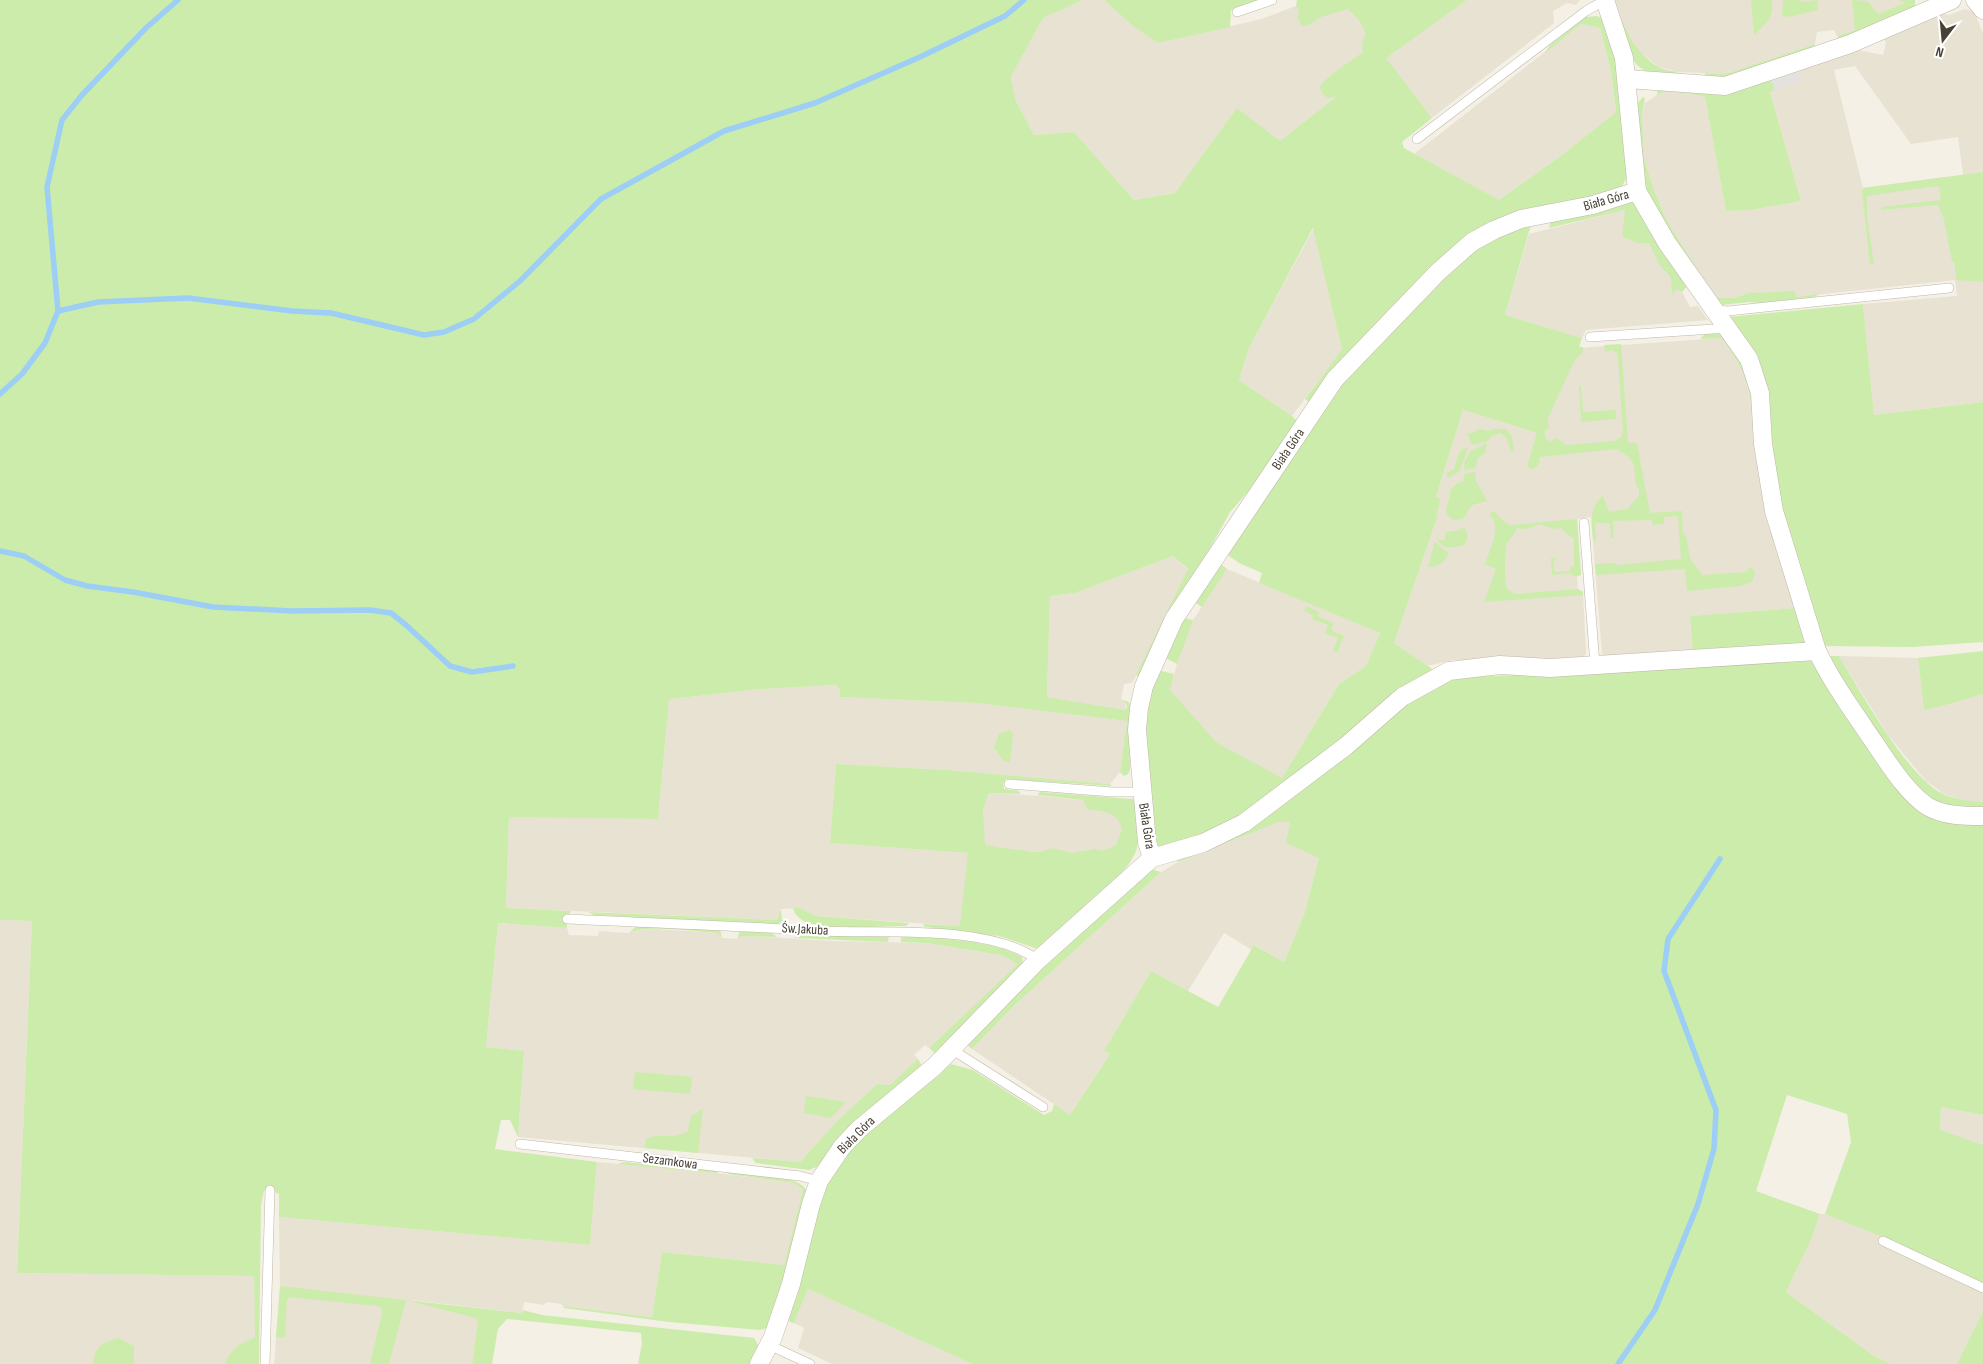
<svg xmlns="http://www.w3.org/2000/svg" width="1983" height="1364" viewBox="0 0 1983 1364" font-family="'Sofia Sans Condensed',sans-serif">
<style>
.residential{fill:#e8e2d3}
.green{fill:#ccecab}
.parking{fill:#e4e2de}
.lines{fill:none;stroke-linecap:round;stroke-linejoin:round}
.stream{stroke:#9ccef6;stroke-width:5.5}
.lane-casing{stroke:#c0b8a7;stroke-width:10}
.street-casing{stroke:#c0b8a7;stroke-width:19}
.lane{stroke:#fff;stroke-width:9}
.street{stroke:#fff;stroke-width:18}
.labels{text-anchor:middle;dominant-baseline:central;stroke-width:4.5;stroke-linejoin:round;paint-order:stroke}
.street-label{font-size:14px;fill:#474034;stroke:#fff}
</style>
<rect width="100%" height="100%" fill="#f4f0e5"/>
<!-- residential -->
<g class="residential">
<polygon points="1083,0 1104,0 1134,27 1158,43 1261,19 1312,0 1353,0 1393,52 1467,0 1580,0 1576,5 1567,3 1553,11 1554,23 1432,118 1385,58 1280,141 1237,109 1175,193 1134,200 1074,132 1034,135 1016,101 1011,77 1043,18"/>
<polygon points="1615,0 1915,0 1855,30 1837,36 1834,30 1817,32 1815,44 1725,74 1680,72 1659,67 1641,53 1627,33"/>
<polygon points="1965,9 1974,12 1983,33 1983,172 1963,175 1958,137 1911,144 1855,66 1834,70 1863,188 1944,177 1956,279 1983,282 1983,402 1874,415 1863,304 1957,296 1955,280 1796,297 1795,292 1747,293 1736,298 1718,298 1711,291 1667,221 1654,190 1644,158 1642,114 1645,103 1657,95 1670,90 1705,97 1726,211 1751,210 1801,201 1770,92 1771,78 1858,50 1883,55 1886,43 1884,39 1940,13 1949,15"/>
<polygon points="1581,24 1600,28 1611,71 1616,112 1562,155 1499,200 1414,154"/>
<polygon points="1625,210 1685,287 1682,292 1690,307 1698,306 1708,320 1586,330 1582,338 1505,315 1529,234"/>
<polygon points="1314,228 1342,349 1292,416 1239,380 1249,348"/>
<polygon points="1721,338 1733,352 1745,379 1751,401 1765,514 1795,608 1690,616 1693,652 1608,659 1602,654 1591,517 1577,519 1581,575 1577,577 1578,589 1583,592 1586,654 1582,658 1528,661 1453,660 1427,666 1394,643 1436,521 1436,497 1463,410 1537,433 1579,348"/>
<polygon points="1173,556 1188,570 1134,680 1131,683 1124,684 1121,699 1126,703 1125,711 1047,697 1050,596 1075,593"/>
<polygon points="1227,569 1380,633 1366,666 1339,684 1282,778 1157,737 1177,664 1191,623"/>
<polygon points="1839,656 1918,658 1924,709 1950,704 1983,694 1983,802 1964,801 1944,794 1926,781 1888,735"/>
<polygon points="835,685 840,690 840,697 976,703 1127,721 1120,772 1110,784 947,770 836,764 830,843 968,853 989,793 1041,796 1130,805 1128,840 960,926 816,916 800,908 781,909 777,920 506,908 509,816 658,819 669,701 671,699 760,689"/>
<polygon points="1279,822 1290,822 1319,858 1304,915 1284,962 1255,945 1252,950 1224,933 1188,991 1151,971 1104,1051 1110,1054 1070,1115 972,1049 1015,1005 1161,872 1178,862"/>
<polygon points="0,920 32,921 17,1273 254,1276 256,1364 0,1364"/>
<polygon points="498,923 567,928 569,935 598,936 599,931 629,933 635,930 655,929 718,933 722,938 737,939 741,936 749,936 834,941 926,943 1001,955 1019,964 929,1048 925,1045 914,1055 918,1059 890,1086 877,1084 837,1121 800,1162 518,1137 524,1051 486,1047"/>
<polygon points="1941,1107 1983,1115 1983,1145 1940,1131"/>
<polygon points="597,1162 701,1171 794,1183 803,1189 784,1265 662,1252 652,1317 563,1306 561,1304 547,1302 544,1305 524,1302 522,1313 410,1300 478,1319 472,1364 274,1364 280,1286 279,1217 590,1245"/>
<polygon points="1820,1214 1825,1214 1898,1243 1983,1284 1983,1311 1957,1364 1891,1364 1874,1356 1786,1292 1811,1240"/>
<polygon points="808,1289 972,1364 832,1364 798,1348 804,1328 794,1323"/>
</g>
<!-- green -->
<g class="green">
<path d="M0 0H1083L1043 18 1011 77 1016 101 1034 135 1074 132 1134 200 1175 193 1237 108 1280 141 1337 96 1329 98 1324 96 1319 87C1331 72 1348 64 1363 52L1362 44 1366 34 1359 20 1348 9 1321 17 1309 25 1302 26 1297 17 1299 10 1296 6 1297 0H1467L1386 58 1432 118 1402 142 1404 148 1499 200 1562 155 1616 112 1611 71 1600 28 1581 24 1544 54 1550 45 1586 17 1597 16 1603 19 1616 49 1627 177 1622 186 1614 192 1512 213 1310 403 1305 399 1342 349 1313 228 1249 348 1239 380 1292 416 1299 423 1260 478 1230 512 1139 677 1136 675 1188 569 1173 556 1075 593 1050 596 1047 697 1125 710 1127 707 1126 703 1121 700 1127 701 1131 705 1130 770 1128 774 1124 776 1120 772 1127 721 976 703 840 697V690L835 685 760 689 671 699 669 701 658 819 509 817 506 908 571 911 567 919V928L498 923 486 1047 524 1051 518 1137 510 1120H501L495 1149 597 1162 590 1245 279 1217V1194L270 1190 264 1191 261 1205 259 1364H225C230 1349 241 1342 255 1338L254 1276 17 1273 32 921 0 920Z"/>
<polygon points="1104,0 1260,0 1231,10 1230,27 1158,43 1134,27"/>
<path d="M1612 0H1615C1623 25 1634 52 1657 66 1663 70 1673 71 1680 72 1674 73 1667 76 1661 75 1624 73 1620 28 1612 0Z"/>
<path d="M1751 0H1772C1774 17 1767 23 1754 35Z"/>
<polygon points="1783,0 1798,0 1801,2 1817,0 1818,10 1789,17 1782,15"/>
<polygon points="1852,0 1867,1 1878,14 1905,3 1899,0 1915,0 1915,11 1841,42 1837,36 1855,30"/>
<polygon points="1815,44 1813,54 1758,71 1704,81 1705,73 1725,74"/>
<polygon points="1771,78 1775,90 1770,92 1801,201 1751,210 1726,211 1705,97 1670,90 1657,95 1658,88"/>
<polygon points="1643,97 1645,99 1642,114 1644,158 1654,190 1667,221 1711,291 1718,298 1736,298 1747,293 1795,291 1796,297 1819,294 1815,297 1761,303 1750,302 1721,305 1696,277 1646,190 1636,105"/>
<polygon points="1983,172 1983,282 1956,280 1954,262 1952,262 1944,219 1938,205 1881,210 1882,207 1941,200 1939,187 1937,186 1867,196 1867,217 1874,264 1870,265 1862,191 1863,188"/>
<polygon points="1630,201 1636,204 1689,284 1682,292 1677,289 1672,295 1671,278 1660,265 1649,243 1638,243 1622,236 1625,210 1549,228 1551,221"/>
<path d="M1531 225 1505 315 1582 338 1579 347H1583V352L1575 360 1548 418V424L1550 427 1545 430V438L1551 442 1557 438 1566 445 1615 441 1621 437 1623 432 1618 357 1617 353 1612 350 1605 352 1604 345 1621 344 1628 443H1637L1650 513 1682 511 1683 535H1686L1690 558 1702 575 1747 572 1748 568 1751 567 1755 573 1752 582 1740 586 1687 591 1685 569 1596 575 1595 564 1615 563 1616 565 1681 559 1678 516 1664 517V524L1653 525 1652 520 1613 521 1614 538H1611L1610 523H1595L1596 541H1593C1592 525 1588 507 1603 496L1609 512 1627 509 1639 496V489L1636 485 1634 465 1630 458 1617 449 1540 457 1539 464 1535 468 1531 469 1527 466 1537 433 1463 410 1436 497 1440 498 1436 521 1394 643 1435 671 1449 678 1602 671 1810 659 1817 662 1914 800 1983 821V1115L1941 1107 1940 1130 1983 1145V1284L1898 1243 1825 1214 1851 1142 1847 1114 1787 1095 1756 1191 1820 1214 1811 1240 1786 1292 1874 1356 1891 1364H972L808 1289 794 1323 790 1322 788 1318 816 1206 841 1157 890 1111 937 1077 951 1064 973 1070 1044 1115 1052 1111 1054 1104 1070 1115 1110 1054 1104 1051 1151 971 1218 1007 1254 945 1284 962 1304 915 1319 858 1286 843 1290 822H1279L1178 862 1170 848 1157 846 1154 842 1143 719 1155 674 1162 671 1174 674 1170 690 1217 743 1282 778 1339 684 1366 666 1380 633 1259 583 1262 573 1239 563 1225 553 1343 379 1427 291 1487 240 1508 230Z"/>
<polygon points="1863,304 1874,415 1983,402 1983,642 1912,647 1825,646 1780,512 1768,427 1762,369 1758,358 1729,317"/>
<path d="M1705 334H1718L1728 337 1736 347 1754 392V433C1752 422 1753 412 1751 401 1747 378 1736 355 1721 338L1700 339Z"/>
<polygon points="1581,386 1583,412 1616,410 1616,419 1581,422 1579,387"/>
<path d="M1477 429 1488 431 1493 429H1506C1511 434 1515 444 1513 452L1511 451 1507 438 1500 433 1492 436 1487 441 1472 445 1467 434 1473 433Z"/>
<polygon points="1487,443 1485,453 1478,458 1475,468 1464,470 1465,461 1471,451"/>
<polygon points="1464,448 1468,449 1459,472 1447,478 1447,473 1454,469 1459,453"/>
<path d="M1475 472 1476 481 1487 501 1472 505 1463 519 1454 520C1438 512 1452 502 1450 491L1457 483 1464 481V474Z"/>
<path d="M1494 511 1503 521 1510 525 1577 519 1581 575 1574 576 1570 573 1552 575 1551 558H1555L1553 569 1556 572 1569 571 1571 567 1574 566V539L1560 528 1554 529 1540 524 1527 529 1517 528C1515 536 1509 538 1507 544 1504 550 1505 584 1506 587 1508 591 1512 592 1516 594L1578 589 1583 592V595L1484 602 1496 569 1485 564C1489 551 1503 525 1489 514Z"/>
<path d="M1464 526 1468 536 1465 545C1452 546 1446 553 1436 538L1444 541 1446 532 1460 530Z"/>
<polygon points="1771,535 1775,535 1806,640 1801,645 1693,654 1690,616 1795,608 1773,538 1771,537"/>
<path d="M1435 541 1438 545 1449 553C1444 563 1439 567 1428 567Z"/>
<polygon points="1218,562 1227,569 1202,607 1193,601"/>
<polygon points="1306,606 1319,612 1317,616 1334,623 1331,630 1344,636 1337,653 1333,651 1338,638 1325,633 1328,625 1312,619 1313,615 1304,611"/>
<polygon points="1184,618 1193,620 1177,664 1166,658 1180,620"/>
<polygon points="1983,651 1983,694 1950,704 1924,710 1918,658"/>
<path d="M1829 656H1839C1861 692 1908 779 1945 795 1958 800 1970 801 1983 802V811L1935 803 1913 786 1860 710Z"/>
<polygon points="1010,730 1013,734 1010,763 1003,760 994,748 999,734"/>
<path d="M836 764 947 770 1110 784 1112 786 1006 779 1003 784 1004 789 1019 791 1020 794 989 793 983 810 985 845 1032 852H1041L1051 848 1072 853 1095 849 1102 851 1116 845 1122 830 1119 821 1113 815 1102 811 1087 809 1083 800 1037 795 1040 792 1132 799 1136 801C1137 818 1141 835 1136 851 1129 874 1062 930 1041 950L999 936 925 927 923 924 960 926 968 853 830 843Z"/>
<polygon points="1147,868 1161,872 1015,1005 972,1049 966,1044 1007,1001"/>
<path d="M793 908H800L816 916 909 923 906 926C883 926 819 931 802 920 798 917 794 913 793 908Z"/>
<polygon points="781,909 782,921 778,924 594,915 588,912 777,920"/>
<path d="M636 926 720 930 722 938 718 933C698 932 643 924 629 933Z"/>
<polygon points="740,931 772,933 777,937 741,936 737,939"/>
<polygon points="800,934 889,936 888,942 794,938"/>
<path d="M901 935C936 939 992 939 1022 957L1023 967 940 1053H935L929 1048 1018 964 1001 955 926 943 901 942Z"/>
<polygon points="918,1059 922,1066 819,1166 809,1170 756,1163 752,1158 800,1162 837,1121 877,1084 890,1085"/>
<polygon points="635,1072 692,1077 690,1094 633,1089"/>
<polygon points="806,1096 846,1102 831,1118 804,1113"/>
<path d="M703 1109 698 1153 645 1148 646 1139C659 1132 672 1141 688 1131L691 1116Z"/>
<polygon points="623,1162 717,1171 717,1173 618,1164"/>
<path d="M728 1172C749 1176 797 1172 808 1192L790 1272 767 1328 760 1330 669 1322 564 1308 563 1306 652 1317 662 1252 784 1265 803 1189 794 1183 728 1174Z"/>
<polygon points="280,1286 522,1313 523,1310 542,1315 754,1338 760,1348 754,1364 638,1364 642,1343 641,1333 507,1319 498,1329 492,1364 472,1364 478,1319 406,1300 389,1364 370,1364 382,1313 381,1308 376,1306 290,1297 287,1300 285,1337 276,1337"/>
<polygon points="1983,1311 1983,1364 1957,1364"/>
<path d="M118 1338 134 1346V1364H93C95 1346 102 1343 118 1338Z"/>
</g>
<!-- parking -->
<polygon class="parking" points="1798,69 1802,81 1775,90 1771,78"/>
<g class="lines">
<!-- stream -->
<g class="stream">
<polyline points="58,311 98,302 188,298 292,311 331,313 424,335 444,332 474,319 520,281 601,199 724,131 815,103 920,57 1005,16 1024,0"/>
<polyline points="0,394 22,374 45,343 58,311 47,187 62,120 82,95 146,28 178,0"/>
<polyline points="0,551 24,556 65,580 87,586 133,592 213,607 292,611 370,610 391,613 406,625 450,666 472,672 513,666"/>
<polyline points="1618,1364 1655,1310 1698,1204 1714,1149 1716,1110 1664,971 1668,939 1720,859"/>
</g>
<defs>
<g id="lane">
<polyline points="1237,12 1272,0"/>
<polyline points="1417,139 1586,11 1605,0"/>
<polyline points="1715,310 1728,311 1949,288"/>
<polyline points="1590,337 1729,328"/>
<polyline points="1584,523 1595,665"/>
<polyline points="1009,784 1112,792 1142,792"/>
<path d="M567 919C653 923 738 926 824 931 885 934 989 924 1038 960"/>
<polyline points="951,1049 1043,1107"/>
<polyline points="520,1144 800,1176 819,1181"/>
<polyline points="1883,1241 1983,1288"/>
<polyline points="769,1345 810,1364"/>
<polyline points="265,1364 270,1190"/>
</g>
<g id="street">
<path d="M1605 0 1624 58 1637 191 1667 243 1749 359 1760 393 1763 444 1774 511 1817 651C1833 684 1855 714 1876 745 1889 764 1907 793 1927 806 1943 816 1965 816 1983 816"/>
<polyline points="1975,0 1983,10"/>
<polyline points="1627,79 1725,86 1850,44 1952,0"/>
<polyline points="1152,858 1147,842 1137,730 1139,708 1144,686 1174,619 1335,379 1438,272 1472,242 1494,230 1521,219 1593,205 1637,191"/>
<polyline points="759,1364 773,1337 791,1284 811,1204 819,1181 842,1147 859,1129 935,1066 1038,960 1152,858 1203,843 1244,823 1346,746 1402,697 1449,671 1500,665 1550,668 1817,651"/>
</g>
</defs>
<!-- lane casing -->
<use href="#lane" class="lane-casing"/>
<!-- street casing -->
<use href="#street" class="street-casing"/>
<!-- lane -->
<use href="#lane" class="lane"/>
<!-- street -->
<use href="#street" class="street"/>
</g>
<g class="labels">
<!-- street labels -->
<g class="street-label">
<text transform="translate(1606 200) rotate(-16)">Biała Góra</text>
<text transform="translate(1288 449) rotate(-56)">Biała Góra</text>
<text transform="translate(1147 826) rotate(81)">Biała Góra</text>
<text transform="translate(805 929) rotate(3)">Św.Jakuba</text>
<text transform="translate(856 1135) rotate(-45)">Biała Góra</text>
<text transform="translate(670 1161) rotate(7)">Sezamkowa</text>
</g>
</g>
<!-- north arrow -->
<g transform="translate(1943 40) rotate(196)" stroke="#ffffff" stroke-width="4" paint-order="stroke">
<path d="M0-4L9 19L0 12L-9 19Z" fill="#474034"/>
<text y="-8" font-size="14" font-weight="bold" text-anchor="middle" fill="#474034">N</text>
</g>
</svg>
